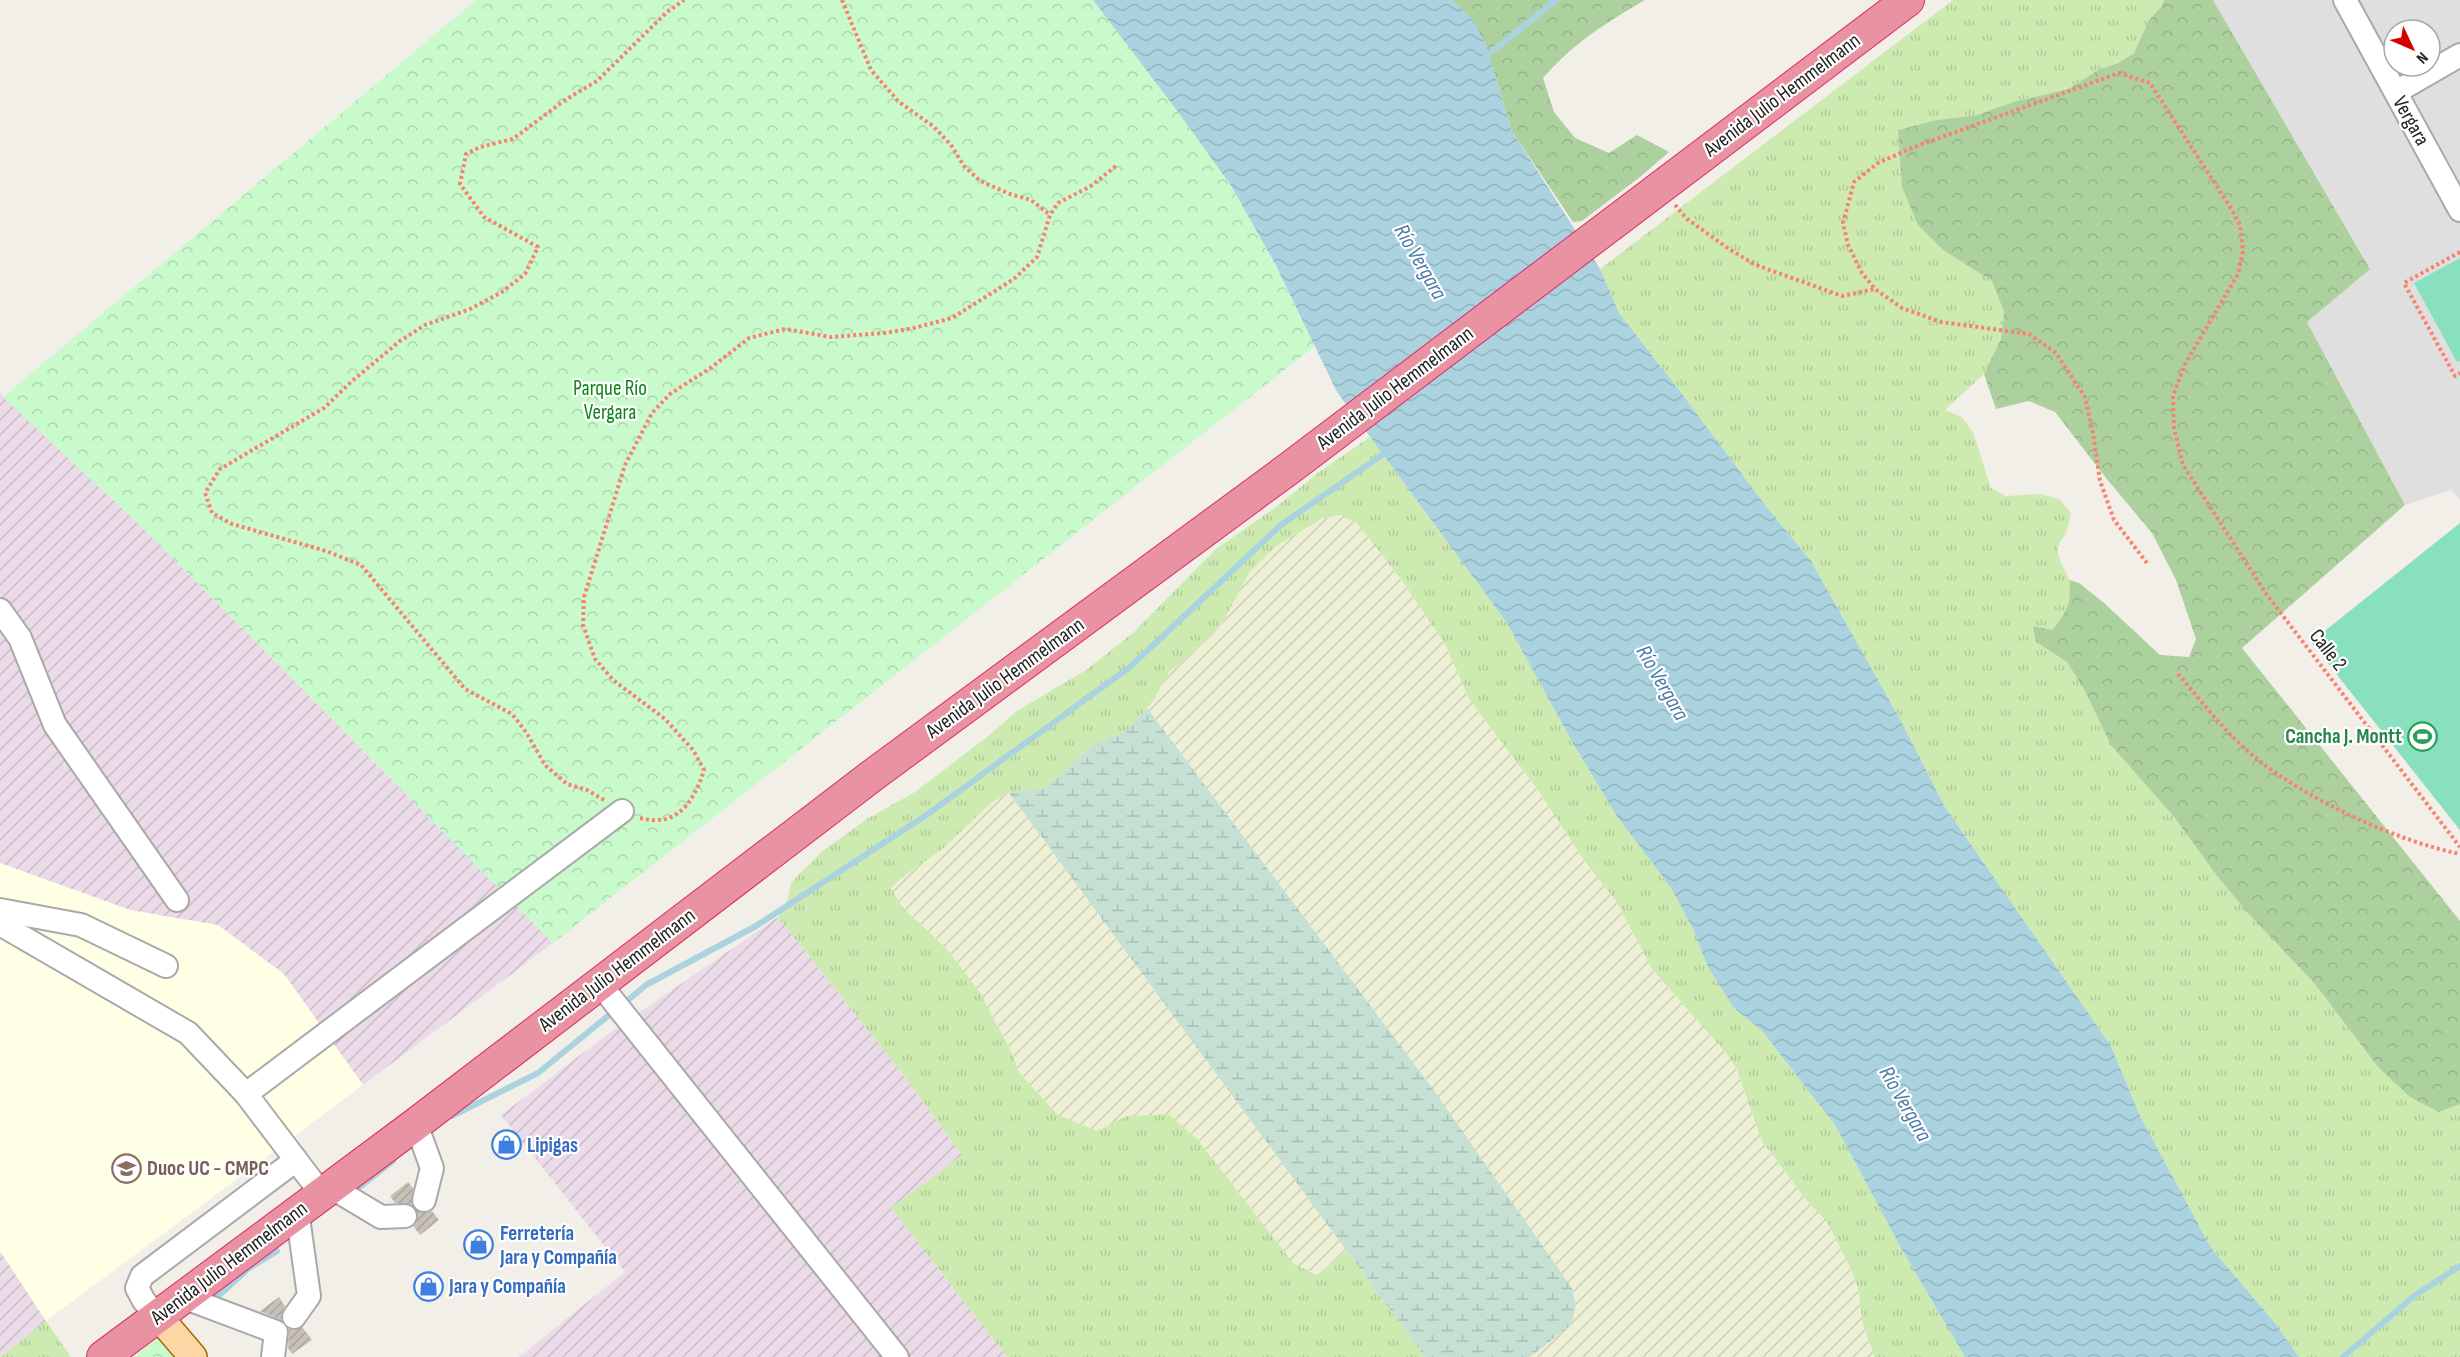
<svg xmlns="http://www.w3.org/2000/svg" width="2460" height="1357" viewBox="0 0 2460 1357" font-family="'Sofia Sans Condensed',sans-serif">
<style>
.residential{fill:#e0dfdf;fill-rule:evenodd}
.industrial{fill:url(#industrial-furrows)}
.education{fill:#ffffe5}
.farmland{fill:url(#farmland-furrows)}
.grass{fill:url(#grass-tufts)}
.forest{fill:url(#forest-crowns)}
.wetland{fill:url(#wetland-marsh)}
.park{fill:url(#park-crowns)}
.pitch{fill:#88e0be}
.water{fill:url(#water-waves)}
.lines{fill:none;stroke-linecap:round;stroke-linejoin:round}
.stream{stroke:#aad3df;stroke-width:6}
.building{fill:url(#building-hatch)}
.minor-casing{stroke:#a9a9a9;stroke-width:26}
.major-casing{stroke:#a06b00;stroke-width:30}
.highway-casing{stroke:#dc2a67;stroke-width:34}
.path{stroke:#fa8072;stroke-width:4;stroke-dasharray:3 3;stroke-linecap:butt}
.minor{stroke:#fff;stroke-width:22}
.major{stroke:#fcd6a4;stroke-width:27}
.highway{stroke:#e892a2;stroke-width:32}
.labels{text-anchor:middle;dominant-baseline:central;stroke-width:4.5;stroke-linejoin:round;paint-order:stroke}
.street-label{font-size:21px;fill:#222;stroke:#fff}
.park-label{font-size:21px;fill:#0c8416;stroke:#fff}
.leisure-label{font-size:21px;font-weight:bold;fill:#27864d;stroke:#fff;text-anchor:end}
.shop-label{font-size:21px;font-weight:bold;fill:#366cbe;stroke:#fff;text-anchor:start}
.education-label{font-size:21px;font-weight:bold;fill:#785e54;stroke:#fff;text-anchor:start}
.water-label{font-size:22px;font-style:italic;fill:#4a7aab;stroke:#fff}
</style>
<defs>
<pattern id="industrial-furrows" width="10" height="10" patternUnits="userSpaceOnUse" patternTransform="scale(1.5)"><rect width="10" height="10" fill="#ebdbe8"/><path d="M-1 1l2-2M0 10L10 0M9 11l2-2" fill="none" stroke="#c9bcc7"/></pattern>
<pattern id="farmland-furrows" width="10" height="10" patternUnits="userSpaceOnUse" patternTransform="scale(1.5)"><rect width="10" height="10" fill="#eef0d5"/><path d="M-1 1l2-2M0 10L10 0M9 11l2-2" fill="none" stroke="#ccceb7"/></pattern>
<pattern id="grass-tufts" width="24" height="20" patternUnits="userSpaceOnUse" patternTransform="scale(1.5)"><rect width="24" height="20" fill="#cdebb0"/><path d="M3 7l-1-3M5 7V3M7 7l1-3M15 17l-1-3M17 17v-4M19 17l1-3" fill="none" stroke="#b0c997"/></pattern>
<pattern id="forest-crowns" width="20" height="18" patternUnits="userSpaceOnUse" patternTransform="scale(1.5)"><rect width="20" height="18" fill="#add19e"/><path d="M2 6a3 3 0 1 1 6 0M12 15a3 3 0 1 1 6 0" fill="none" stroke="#95b388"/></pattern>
<pattern id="wetland-marsh" width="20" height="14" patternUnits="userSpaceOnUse" patternTransform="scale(1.5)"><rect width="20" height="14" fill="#c6e0d4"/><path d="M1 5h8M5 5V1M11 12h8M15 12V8" fill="none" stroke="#aac0b6"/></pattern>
<pattern id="park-crowns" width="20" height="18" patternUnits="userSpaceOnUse" patternTransform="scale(1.5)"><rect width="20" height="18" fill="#c8facc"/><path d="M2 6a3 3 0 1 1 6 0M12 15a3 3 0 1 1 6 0" fill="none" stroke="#acd6af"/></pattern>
<pattern id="water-waves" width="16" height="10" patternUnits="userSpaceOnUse" patternTransform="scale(1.5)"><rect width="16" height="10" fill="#aad3df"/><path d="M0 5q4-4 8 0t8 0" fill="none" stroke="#92b5bf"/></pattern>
<pattern id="building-hatch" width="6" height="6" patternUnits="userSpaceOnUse" patternTransform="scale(1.5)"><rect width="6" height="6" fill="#c7bfb8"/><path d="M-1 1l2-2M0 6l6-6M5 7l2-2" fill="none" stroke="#aba49e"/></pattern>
</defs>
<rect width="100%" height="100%" fill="#f2efe9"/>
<!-- residential -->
<path class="residential" d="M2213 0H2460V500L2451 490 2405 505 2307 322 2370 268ZM2394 30H2430V66H2394Z"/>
<!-- industrial -->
<g class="industrial">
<polygon points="0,393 148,533 553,943 363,1085 284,974 218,926 130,910 0,863"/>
<polygon points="778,917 895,1064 962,1155 891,1208 1007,1357 519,1357 625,1272 501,1115 608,1034"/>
<polygon points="0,1251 46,1321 0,1357"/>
</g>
<!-- education -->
<polygon class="education" points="0,863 130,910 218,925 284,974 363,1085 46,1321 0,1251"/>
<!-- farmland -->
<g class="farmland">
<polygon points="1340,515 1357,523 1403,582 1445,644 1469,699 1538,790 1583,859 1616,901 1652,969 1728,1055 1737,1070 1762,1141 1803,1196 1827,1222 1852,1271 1858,1289 1863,1325 1875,1357 1530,1357 1571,1325 1575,1296 1572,1288 1433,1089 1147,708 1169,672 1212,636 1223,622 1249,573 1275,547 1321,519"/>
<polygon points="1009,793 1347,1251 1317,1275 1294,1264 1197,1139 1127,1117 1097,1131 1058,1115 1019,1073 1013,1055 996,1022 968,977 944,946 903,908 891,888 992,801"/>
</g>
<!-- grass -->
<g class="grass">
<path d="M1953 0H2164L2161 7 2149 20 2134 53 2118 63 2100 69 2068 89 2013 102 1977 115 1936 120 1898 130 1943 250 1992 281 2004 312 2001 339 1984 374 1945 410 1962 417 1973 432 1991 488 2006 496 2040 494 2059 499 2071 513C2070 519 2069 526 2066 532 2064 538 2058 543 2058 549 2058 561 2066 569 2069 580 2078 607 2056 628 2036 642L2067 662 2085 691 2214 872 2245 910 2314 983 2378 1067 2439 1112 2460 1104V1357H2299L2275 1323 2211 1248 2140 1116 2111 1046 1945 807 1901 721 1811 561 1768 509 1682 394 1619 313 1600 269Z"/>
<polygon points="1370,437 1507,623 1571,740 1616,815 1671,888 1692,927 1708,967 1733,1007 1763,1032 1835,1125 1901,1248 1965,1357 1875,1357 1863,1325 1858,1289 1852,1271 1827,1222 1803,1196 1762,1141 1737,1070 1728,1055 1652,969 1616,901 1583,859 1538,790 1469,699 1445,644 1403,582 1357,523 1340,515 1321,519 1275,547 1249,573 1223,622 1212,636 1169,672 1152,702 1126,731 1094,744 1045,788 1009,793 992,802 945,847 904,876 891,888 903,908 944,946 979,991 1013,1055 1019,1073 1058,1115 1097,1131 1127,1116 1169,1114 1197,1139 1294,1264 1317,1275 1347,1251 1425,1357 1007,1357 891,1208 962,1155 895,1064 778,917 787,902 791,883 821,852 867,819 915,792 987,737 1017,711 1086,670 1133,633 1216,549 1276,507 1319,472"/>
<polygon points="46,1321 71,1357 0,1357"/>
</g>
<!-- forest -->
<g class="forest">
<path d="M1452 0H1645C1603 25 1576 41 1543 78L1554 112 1575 138 1609 153 1637 135 1669 152 1640 177 1582 221 1573 222 1512 131 1484 40Z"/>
<path d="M2164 0H2213L2370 269 2307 322 2405 505 2242 648 2460 921V1104L2439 1112 2410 1097 2378 1067 2314 983 2245 910 2214 872 2175 818 2111 745 2085 691 2067 662 2036 642 2033 626 2052 630C2067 612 2072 603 2069 580L2079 583 2104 603 2160 655 2189 657 2196 639 2176 580 2152 533 2106 478 2055 412 2029 401 1996 409 1984 374 2001 339 2004 312 1992 281 1943 250 1918 225 1902 187 1898 130 1936 120 1977 115 2013 102 2068 89 2100 69 2118 63 2134 53 2149 20 2161 7Z"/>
</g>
<!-- wetland -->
<polygon class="wetland" points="1147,708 1433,1089 1572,1288 1576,1305 1571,1325 1530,1357 1425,1357 1009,793 1045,788 1094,744 1126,731"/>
<!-- park -->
<g class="park">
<polygon points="476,0 1093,0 1178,112 1232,187 1254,225 1315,346 553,943 148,533 3,397"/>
<polygon points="163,1334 180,1357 133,1357"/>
</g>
<!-- pitch -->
<g class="pitch">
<polygon points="2460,258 2460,361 2457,362 2414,283"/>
<polygon points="2460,523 2460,830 2311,642"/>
</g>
<!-- water -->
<polygon class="water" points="1093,0 1452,0 1471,18 1484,40 1512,131 1600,269 1619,313 1682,394 1768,509 1811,561 1901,721 1945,807 2111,1046 2140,1116 2211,1248 2275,1323 2299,1357 1965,1357 1901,1248 1835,1125 1763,1032 1733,1007 1708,967 1692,927 1671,888 1616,815 1571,740 1507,623 1337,392 1275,264 1232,187 1178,112"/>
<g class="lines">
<!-- stream -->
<g class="stream">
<polyline points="1484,58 1556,0"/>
<polyline points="622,1005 646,985 756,926 925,816 1130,667 1281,525 1389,450"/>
<polyline points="452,1116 538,1073 614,1011"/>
<polyline points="356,1190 393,1161"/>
<polyline points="215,1299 248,1269 277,1251"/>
<polyline points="2343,1357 2414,1296 2460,1266"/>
</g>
</g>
<!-- building -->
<g class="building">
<polygon points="408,1182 413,1188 411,1204 395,1203 390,1196"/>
<polygon points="417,1211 427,1213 432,1211 439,1220 420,1235 413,1226 417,1222"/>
<polygon points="279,1297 285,1306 281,1315 281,1320 260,1311"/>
<polygon points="302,1327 312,1340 292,1354 288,1348 289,1329 293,1330"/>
</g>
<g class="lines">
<defs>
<g id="minor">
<polyline points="2345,0 2460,210"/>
<polyline points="2396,92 2460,55"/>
<polyline points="0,610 20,638 55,725 177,900"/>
<polyline points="0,910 81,925 166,966"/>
<polyline points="0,924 188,1033 246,1094"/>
<polyline points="599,983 897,1357"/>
<polyline points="416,1124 432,1168 424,1200"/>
<polyline points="331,1187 381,1217 405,1216"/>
<polyline points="321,1193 246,1094 622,811"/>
<polyline points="183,1297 276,1332 273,1357"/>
<polyline points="158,1316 144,1301 137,1288 142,1276 296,1160"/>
<polyline points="294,1317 309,1296 297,1210"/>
</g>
<polyline id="major" points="158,1316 193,1357"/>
<polyline id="highway" points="103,1357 416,1124 873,775 1291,467 1908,0"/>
</defs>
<!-- minor casing -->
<use href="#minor" class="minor-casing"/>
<!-- major casing -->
<use href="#major" class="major-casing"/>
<!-- highway casing -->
<use href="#highway" class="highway-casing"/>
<!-- path -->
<g class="path">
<polyline points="842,0 871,70 899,102 933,126 951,145 964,166 980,181 1010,194 1031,200 1050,215"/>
<polyline points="1675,205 1687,219 1729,249 1756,265 1842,296 1875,289"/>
<polyline points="2460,252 2404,283 2455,376 2460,373"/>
<polyline points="2147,563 2114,520 2100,481 2093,433 2085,397 2056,353 2029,334 1941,322 1902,308 1875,289 1862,273 1848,245 1843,223 1854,182 1878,163 1914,147 2119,73 2150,83 2232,210 2240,225 2243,251 2238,274 2185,364 2173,396 2174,428 2183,465 2267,595 2460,847"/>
<path d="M2178 674C2203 703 2227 735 2257 759 2310 801 2394 840 2460 854"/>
<polyline points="604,800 587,790 567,784 545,765 526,732 512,714 465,689 361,565 326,551 232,524 212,513 205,493 220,469 324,408 352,381 400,341 425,325 470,309 502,292 525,274 538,247 484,217 460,184 466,154 480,147 513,139 565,100 597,81 667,12 684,0"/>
<path d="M640 818C677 828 694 802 704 770L693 750 665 719 613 680 595 659 583 625 584 597 625 465 652 413 670 394 712 367 749 338 785 329 831 337 884 333 914 328 952 318 1014 279 1037 257 1050 215 1058 203 1091 186 1116 166"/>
</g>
<!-- minor -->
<use href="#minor" class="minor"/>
<!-- major -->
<use href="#major" class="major"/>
<!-- highway -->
<use href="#highway" class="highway"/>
</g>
<!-- icons -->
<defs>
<symbol id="stadium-ring" viewBox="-11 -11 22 22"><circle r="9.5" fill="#fff" stroke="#2e9e5b" stroke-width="1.5"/><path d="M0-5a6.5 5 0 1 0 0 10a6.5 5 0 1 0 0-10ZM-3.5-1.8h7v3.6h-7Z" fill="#2e9e5b"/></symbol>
<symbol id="shop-ring" viewBox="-11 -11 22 22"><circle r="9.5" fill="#fff" stroke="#3f7fe0" stroke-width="1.5"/><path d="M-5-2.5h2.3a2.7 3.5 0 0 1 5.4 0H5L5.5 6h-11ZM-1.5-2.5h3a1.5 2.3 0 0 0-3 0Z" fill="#3f7fe0"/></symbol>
<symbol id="university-ring" viewBox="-11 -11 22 22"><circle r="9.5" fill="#fff" stroke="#8d6e63" stroke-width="1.5"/><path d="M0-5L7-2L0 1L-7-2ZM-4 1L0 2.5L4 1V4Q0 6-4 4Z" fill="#8d6e63"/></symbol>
</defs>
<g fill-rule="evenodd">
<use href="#stadium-ring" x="2406" y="720" width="33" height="33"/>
<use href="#shop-ring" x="490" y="1128" width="33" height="33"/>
<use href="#university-ring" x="110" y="1152" width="33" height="33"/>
<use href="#shop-ring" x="462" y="1228" width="33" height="33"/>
<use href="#shop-ring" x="412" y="1270" width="33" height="33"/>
</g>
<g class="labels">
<!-- street labels -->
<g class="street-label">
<text transform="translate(1782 95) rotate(-37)">Avenida Julio Hemmelmann</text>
<text transform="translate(2411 121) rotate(61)">Vergara</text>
<text transform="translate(1395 388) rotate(-37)">Avenida Julio Hemmelmann</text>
<text transform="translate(2328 650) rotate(52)">Calle 2</text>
<text transform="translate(1005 678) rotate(-36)">Avenida Julio Hemmelmann</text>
<text transform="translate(617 970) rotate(-37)">Avenida Julio Hemmelmann</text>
<text transform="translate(229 1263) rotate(-37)">Avenida Julio Hemmelmann</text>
</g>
<!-- park labels -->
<g class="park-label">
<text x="610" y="388">Parque Río<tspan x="610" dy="24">Vergara</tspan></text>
</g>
<!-- leisure labels -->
<g class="leisure-label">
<text x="2402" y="736">Cancha J. Montt</text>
</g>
<!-- shop labels -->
<g class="shop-label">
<text x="527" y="1145">Lipigas</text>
<text x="500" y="1233">Ferretería<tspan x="500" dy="24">Jara y Compañía</tspan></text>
<text x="449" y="1286">Jara y Compañía</text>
</g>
<!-- education labels -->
<g class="education-label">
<text x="147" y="1168">Duoc UC - CMPC</text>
</g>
<!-- water labels -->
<g class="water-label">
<text transform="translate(1420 262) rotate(60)">Río Vergara</text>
<text transform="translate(1662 683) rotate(60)">Río Vergara</text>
<text transform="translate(1905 1104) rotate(60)">Río Vergara</text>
</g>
</g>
<!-- north arrow -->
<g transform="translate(2412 48) rotate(134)"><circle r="28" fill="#ffffff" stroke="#a7a7a7" stroke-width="1.5"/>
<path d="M0-4.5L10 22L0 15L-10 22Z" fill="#d40000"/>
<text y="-9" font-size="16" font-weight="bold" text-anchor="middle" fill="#222222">N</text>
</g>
</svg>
